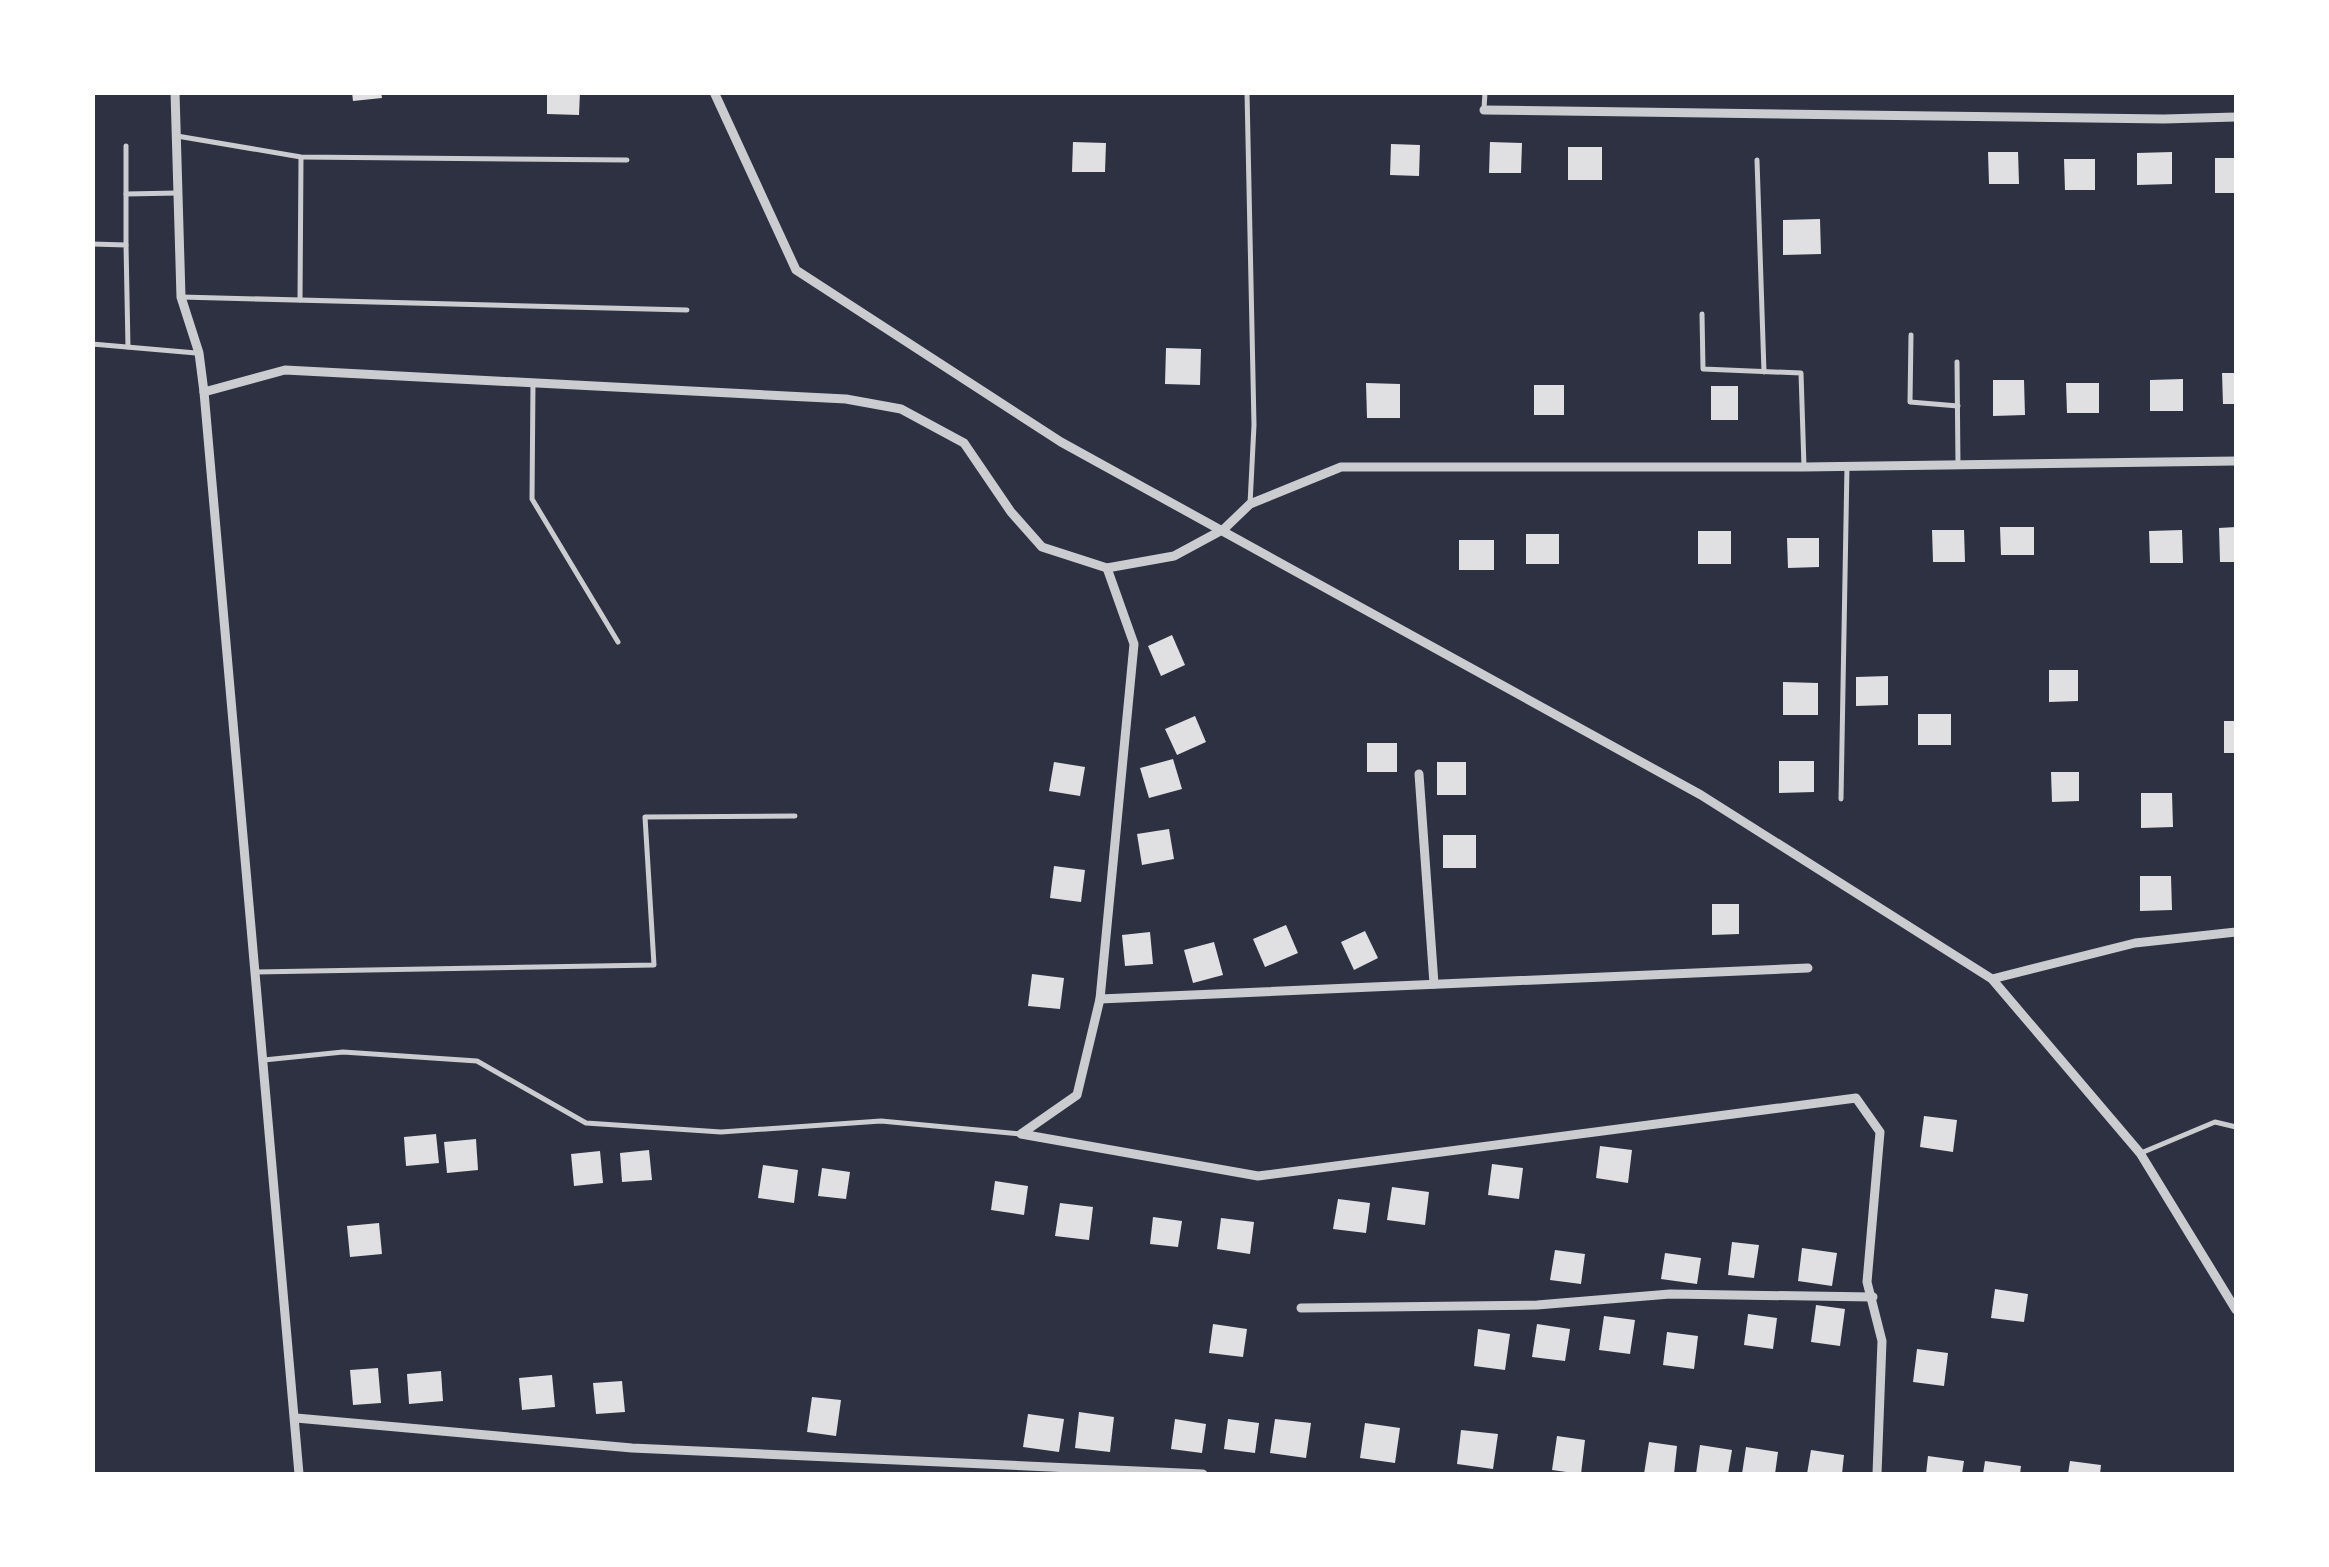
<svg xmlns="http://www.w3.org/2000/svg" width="2329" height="1567" viewBox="0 0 2329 1567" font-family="Ubuntu,sans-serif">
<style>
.building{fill:#e0e0e3}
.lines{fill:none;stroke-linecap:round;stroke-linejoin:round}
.service{stroke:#caccd0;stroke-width:5}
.minor{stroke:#caccd0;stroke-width:9}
</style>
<rect width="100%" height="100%" fill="#2d3142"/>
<!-- building -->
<g class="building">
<polygon points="352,92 381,92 382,98 353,101"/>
<polygon points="547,92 580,92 579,115 547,114"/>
<polygon points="1073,142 1106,143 1105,172 1072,172"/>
<polygon points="1490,142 1522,143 1521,173 1489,173"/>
<polygon points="1391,144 1420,145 1419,176 1390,175"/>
<rect x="1568" y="147" width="34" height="33"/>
<polygon points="1988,152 2018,152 2019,184 1989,184"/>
<polygon points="2172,152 2172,184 2137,185 2137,153"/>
<rect x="2215" y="158" width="21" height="35"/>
<polygon points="2064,159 2095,159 2095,190 2065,190"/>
<polygon points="1820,219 1821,254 1783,255 1783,220"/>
<polygon points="1166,348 1201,349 1200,385 1165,384"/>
<polygon points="2222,373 2236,373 2236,404 2223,404"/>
<polygon points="2183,379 2183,411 2150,411 2150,380"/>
<polygon points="1993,380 2024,380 2025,415 1993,416"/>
<polygon points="1366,383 1400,384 1400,418 1367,418"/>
<polygon points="2066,383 2099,383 2099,413 2067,413"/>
<rect x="1534" y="385" width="30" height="30"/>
<rect x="1711" y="386" width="27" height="34"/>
<polygon points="2000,527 2034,527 2034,555 2001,555"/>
<polygon points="2236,527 2236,562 2220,562 2219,528"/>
<polygon points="1932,530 1964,530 1965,562 1933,562"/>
<polygon points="2182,530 2183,563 2150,563 2149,531"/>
<rect x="1698" y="531" width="33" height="33"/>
<rect x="1526" y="534" width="33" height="30"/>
<polygon points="1787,538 1819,538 1819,567 1788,568"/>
<rect x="1459" y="540" width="35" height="30"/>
<polygon points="1172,635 1185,665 1161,676 1148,646"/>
<polygon points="2049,670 2078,670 2078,701 2049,702"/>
<polygon points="1888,676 1888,705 1856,706 1856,677"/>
<polygon points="1783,682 1818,683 1818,715 1783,715"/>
<rect x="1918" y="714" width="33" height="31"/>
<polygon points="1195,716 1206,742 1177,755 1165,729"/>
<rect x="2224" y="721" width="12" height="32"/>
<rect x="1367" y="743" width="30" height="29"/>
<polygon points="1173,759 1182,789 1149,798 1140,768"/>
<polygon points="1779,761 1814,761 1814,792 1779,793"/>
<polygon points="1054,762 1085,767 1080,796 1049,791"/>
<rect x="1437" y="762" width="29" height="33"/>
<polygon points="2051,772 2079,772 2079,801 2052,802"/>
<polygon points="2141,793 2172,793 2173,827 2141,828"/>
<polygon points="1169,829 1174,859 1142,865 1137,834"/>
<rect x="1443" y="835" width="33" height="33"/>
<polygon points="1054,866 1085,870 1081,902 1050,898"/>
<polygon points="2140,876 2171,876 2172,910 2140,911"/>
<polygon points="1712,904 1739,904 1739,934 1712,935"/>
<polygon points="1286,925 1298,953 1265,967 1253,939"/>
<polygon points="1365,931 1378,958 1354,970 1341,942"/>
<polygon points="1150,932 1153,964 1125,966 1122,935"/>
<polygon points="1214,942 1223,975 1193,983 1184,950"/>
<polygon points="1032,974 1064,978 1060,1009 1028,1006"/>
<polygon points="1924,1116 1957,1120 1953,1152 1920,1147"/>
<polygon points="436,1134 439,1163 406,1166 404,1137"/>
<polygon points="476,1139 478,1170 447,1173 444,1142"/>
<polygon points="1600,1146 1632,1150 1628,1183 1596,1178"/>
<polygon points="649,1150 652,1180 622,1182 620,1153"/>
<polygon points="600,1151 603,1183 574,1186 571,1154"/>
<polygon points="1492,1164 1523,1168 1519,1199 1488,1195"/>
<polygon points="763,1165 798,1170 794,1203 758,1198"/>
<polygon points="822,1168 850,1172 846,1199 818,1196"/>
<polygon points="995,1181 1028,1186 1024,1215 991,1210"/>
<polygon points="1392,1187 1429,1192 1425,1225 1387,1220"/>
<polygon points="1338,1199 1370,1203 1366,1233 1333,1229"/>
<polygon points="1060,1203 1093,1207 1089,1240 1055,1236"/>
<polygon points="1153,1217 1182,1221 1178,1247 1150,1244"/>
<polygon points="1221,1218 1254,1222 1250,1254 1217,1249"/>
<polygon points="379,1223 382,1254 350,1257 347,1226"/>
<polygon points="1732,1242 1759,1245 1754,1278 1728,1275"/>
<polygon points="1802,1248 1837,1253 1832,1286 1798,1281"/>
<polygon points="1555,1250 1585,1254 1581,1284 1550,1280"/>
<polygon points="1665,1253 1701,1258 1697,1284 1661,1279"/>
<polygon points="1995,1289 2028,1294 2024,1322 1991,1318"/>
<polygon points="1816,1305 1845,1309 1840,1346 1811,1342"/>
<polygon points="1748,1314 1777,1318 1773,1349 1744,1345"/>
<polygon points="1604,1316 1635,1320 1630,1354 1599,1350"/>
<polygon points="1213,1324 1247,1329 1243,1357 1209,1353"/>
<polygon points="1537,1324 1570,1329 1565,1361 1532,1357"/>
<polygon points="1478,1329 1510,1334 1505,1370 1474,1366"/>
<polygon points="1667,1332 1698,1336 1694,1369 1663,1365"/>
<polygon points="1917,1349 1948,1353 1944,1386 1913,1382"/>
<polygon points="378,1368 381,1403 353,1405 350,1370"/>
<polygon points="441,1371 443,1401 409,1404 407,1374"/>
<polygon points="552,1375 555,1407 522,1410 519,1378"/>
<polygon points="622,1381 625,1412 596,1414 593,1383"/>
<polygon points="812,1397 841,1400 836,1436 807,1432"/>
<polygon points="1079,1412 1114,1417 1110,1452 1075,1448"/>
<polygon points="1028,1414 1064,1419 1059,1452 1023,1447"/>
<polygon points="1175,1419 1206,1424 1202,1453 1171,1449"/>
<polygon points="1228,1419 1259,1423 1255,1453 1224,1449"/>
<polygon points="1275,1419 1311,1423 1306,1458 1270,1453"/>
<polygon points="1365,1423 1400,1428 1395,1463 1360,1458"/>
<polygon points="1461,1430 1498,1434 1493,1469 1457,1464"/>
<polygon points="1557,1436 1585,1440 1581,1474 1552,1470"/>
<polygon points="1649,1442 1677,1446 1674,1474 1644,1474"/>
<polygon points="1700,1445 1732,1450 1728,1474 1696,1474"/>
<polygon points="1746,1447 1778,1452 1775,1474 1742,1474"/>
<polygon points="1811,1450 1844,1455 1842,1474 1807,1474"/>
<polygon points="1928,1456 1964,1461 1962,1474 1926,1474"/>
<polygon points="1985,1461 2021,1466 2020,1474 1983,1474"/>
<polygon points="2070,1461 2101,1465 2100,1474 2068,1474"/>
</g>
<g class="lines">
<!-- service -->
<g class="service">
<polyline points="1247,92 1254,425 1250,504"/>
<polyline points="1484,109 1485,92"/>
<polyline points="177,136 301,157 627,160"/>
<polyline points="1757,160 1764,372"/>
<polyline points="126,194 178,193"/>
<polyline points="92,244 126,245 128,347"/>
<polyline points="126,245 126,146"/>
<polyline points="181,297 687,310"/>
<polyline points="300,300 301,158"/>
<polyline points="1702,314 1703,369 1801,373 1804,467"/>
<polyline points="1911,335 1910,402 1958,406"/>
<polyline points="92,344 196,353"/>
<polyline points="1957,362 1958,465"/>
<polyline points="533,383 532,499 618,642"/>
<polyline points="1841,799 1847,466"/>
<polyline points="256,972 654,965 645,817 795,816"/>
<polyline points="264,1060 343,1052 477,1061 586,1123 721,1132 881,1121 1021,1134"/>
<polyline points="2141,1153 2215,1122 2236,1127"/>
</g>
<!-- minor -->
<g class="minor">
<polyline points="175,92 181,297 199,353 204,392 299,1474"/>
<polyline points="714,92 796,270 1061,442 1701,795 1992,979 2140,1153 2236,1310"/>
<polyline points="1484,110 2164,119 2236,117"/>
<polyline points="204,392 285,370 846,399 901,409 964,443 1011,512 1042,547 1107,568 1174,556 1224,529 1250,504 1341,467 1804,467 2236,461"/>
<polyline points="1107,568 1134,644 1100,999 1808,968"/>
<polyline points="1419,774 1434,984"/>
<polyline points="1992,979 2135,943 2236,932"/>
<polyline points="1100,999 1077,1095 1021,1134 1258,1176 1856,1098 1880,1132 1867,1282 1882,1341 1877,1474"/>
<polyline points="1301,1308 1537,1305 1670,1294 1873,1297"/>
<polyline points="296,1418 632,1448 1203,1474"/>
</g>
</g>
<!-- border -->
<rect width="2329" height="1567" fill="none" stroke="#ffffff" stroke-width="190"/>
</svg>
